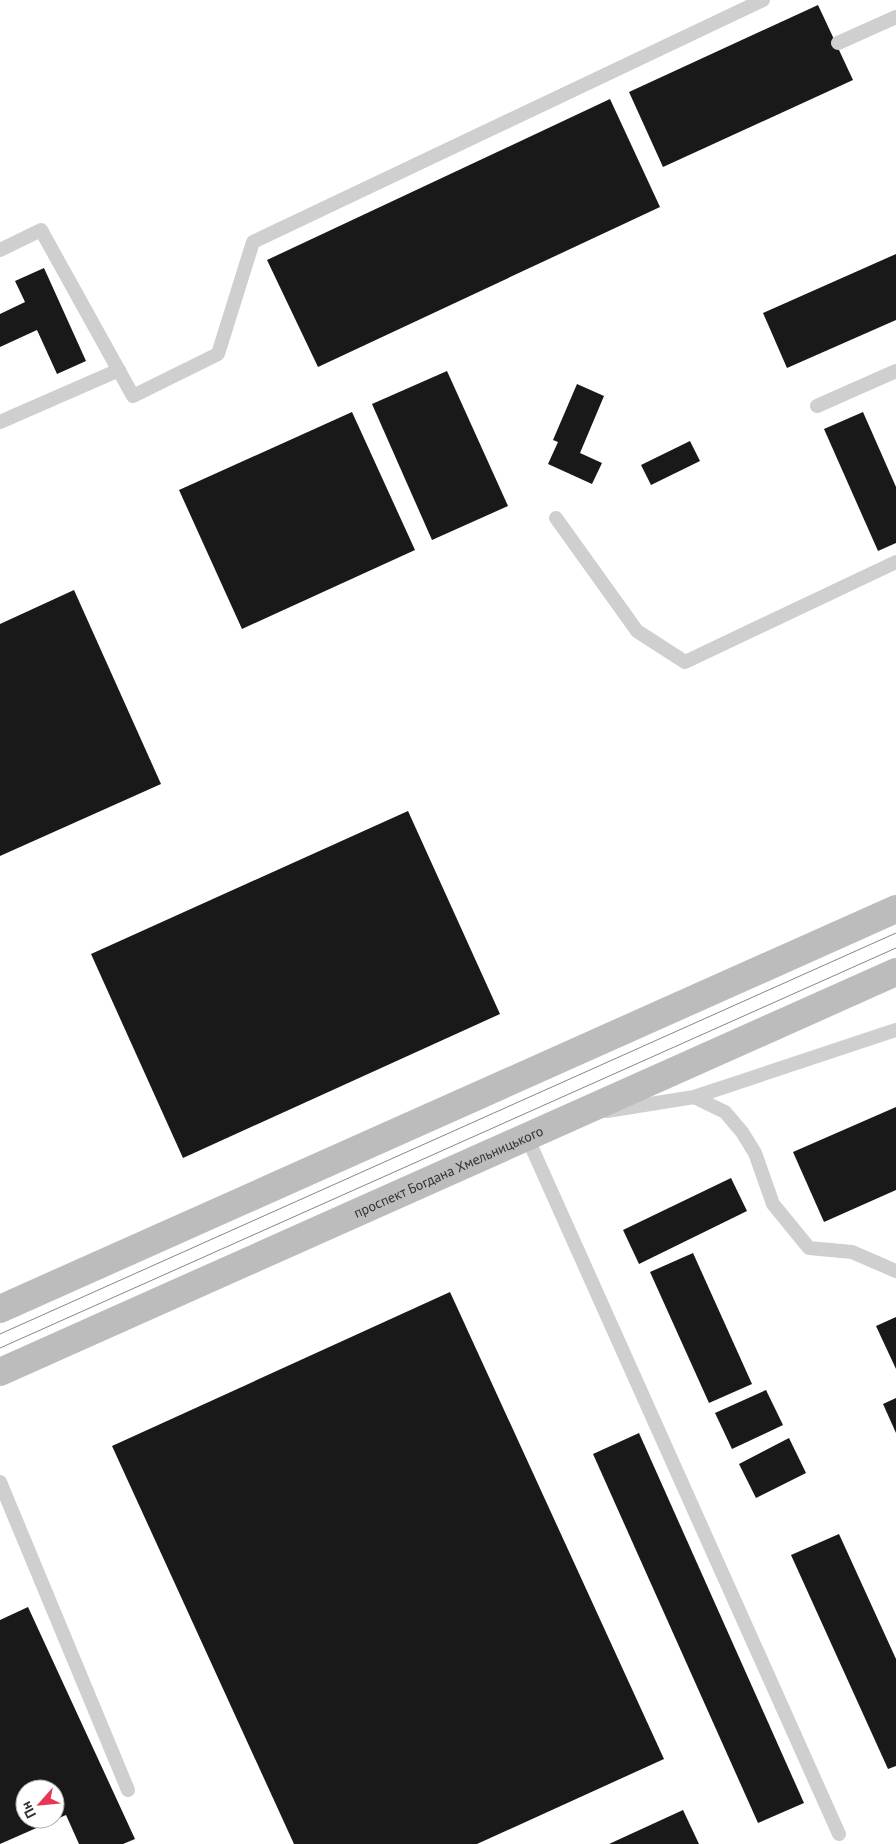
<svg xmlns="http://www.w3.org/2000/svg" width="896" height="1844" viewBox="0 0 896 1844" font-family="'PT Sans',sans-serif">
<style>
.building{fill:#191919;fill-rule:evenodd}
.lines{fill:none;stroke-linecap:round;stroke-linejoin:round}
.service{stroke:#cfcfcf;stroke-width:14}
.secondary{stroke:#bcbcbc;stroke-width:28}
.tram{stroke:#878787;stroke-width:1}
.labels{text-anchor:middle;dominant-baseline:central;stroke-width:5;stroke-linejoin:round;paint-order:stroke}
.street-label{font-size:14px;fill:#323232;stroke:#fff}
</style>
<rect width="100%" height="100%" fill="#fff"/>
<!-- building -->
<g class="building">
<polygon points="818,5 853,80 663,167 629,92"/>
<polygon points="610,99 660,207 318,367 267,260"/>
<polygon points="896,254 896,320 787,368 763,313"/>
<polygon points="44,268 86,361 57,374 37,330 0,347 0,314 25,302 15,281"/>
<polygon points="447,371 508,506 432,540 372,404"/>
<polygon points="577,384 604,396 580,453 602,463 592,484 548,464 558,442 553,440"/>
<polygon points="352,412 415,550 242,629 179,490"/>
<polygon points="863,412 896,487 896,543 878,551 824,429"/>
<polygon points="690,441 700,461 651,485 641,465"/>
<polygon points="74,590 161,784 0,856 0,624"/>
<polygon points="408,811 500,1014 183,1158 91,954"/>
<polygon points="896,1107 896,1190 824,1222 793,1152"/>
<polygon points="731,1178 747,1211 639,1264 623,1230"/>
<polygon points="693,1253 752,1384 709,1403 650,1272"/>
<polygon points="450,1292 664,1759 477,1844 294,1844 112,1446"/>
<polygon points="896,1317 896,1369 876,1326"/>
<polygon points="766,1390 783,1425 732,1449 715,1413"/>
<polygon points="896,1398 896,1433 883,1404"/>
<polygon points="639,1433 804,1803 758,1823 593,1454"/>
<polygon points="789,1438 806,1473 756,1498 739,1464"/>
<polygon points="839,1534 896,1659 896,1766 888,1769 791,1555"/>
<path d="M28 1607 135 1839 123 1844H79L66 1815 0 1844V1620ZM25 1789H55V1819H25Z"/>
<polygon points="683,1810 699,1844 609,1844"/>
</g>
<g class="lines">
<!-- service -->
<g class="service">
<polyline points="838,43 896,17"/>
<polyline points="0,250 41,230 133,396 218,354 253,242 763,0"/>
<polyline points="817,406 896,371"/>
<polyline points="0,422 119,370"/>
<polyline points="556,518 637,631 685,662 896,562"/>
<polyline points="694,1097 725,1112 742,1132 755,1153 773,1204 809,1248 852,1252 896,1271"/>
<polyline points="607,1111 694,1097 896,1030"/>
<polyline points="527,1137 839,1834"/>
<polyline points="0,1482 128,1790"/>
</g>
<!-- secondary -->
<g class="secondary">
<polyline points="0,1309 896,909"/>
<path id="s1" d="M0 1372 896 972"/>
</g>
<!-- tram -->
<g class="tram">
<polyline points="0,1334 896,933"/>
<polyline points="0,1348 896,948"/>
</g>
</g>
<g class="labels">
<!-- street labels -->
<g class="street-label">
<text stroke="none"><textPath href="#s1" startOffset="491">проспект Богдана Хмельницького</textPath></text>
</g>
</g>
<!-- north arrow -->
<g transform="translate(40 1804) rotate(243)"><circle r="24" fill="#ffffff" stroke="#adadad"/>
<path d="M0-4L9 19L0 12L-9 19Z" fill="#e83554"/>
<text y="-8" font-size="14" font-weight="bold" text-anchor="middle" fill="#323232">Пн</text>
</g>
</svg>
